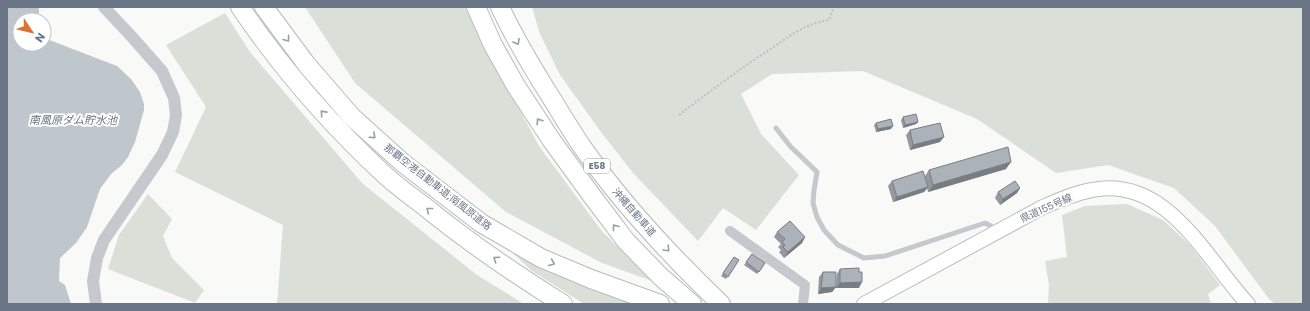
<svg xmlns="http://www.w3.org/2000/svg" width="1310" height="311" viewBox="0 0 1310 311" font-family="Poppins,'Noto Sans JP',sans-serif">
<style>
.green{fill:#dae0d8}
.water{fill:#bfc7cd}
.lines{fill:none;stroke-linecap:round;stroke-linejoin:round}
.secondary-casing{stroke:#b8bbc0;stroke-width:16}
.motorway-casing{stroke:#b8bbbe;stroke-width:20}
.path{stroke:#bdbfc2;stroke-width:2;stroke-dasharray:2 2;stroke-linecap:butt}
.service{stroke:#c5c8cc;stroke-width:5}
.minor{stroke:#c5c8cc;stroke-width:10}
.tertiary{stroke:#c5c8cc;stroke-width:12}
.secondary{stroke:#fff;stroke-width:14}
.motorway{stroke:#fff;stroke-width:18}
.wall{fill:#94999f}
.shaded-wall{fill:#787d82}
.building{fill:#acb2b9;stroke:#787d82}
.oneway{stroke:#979faa}
.labels{text-anchor:middle;dominant-baseline:central;stroke-width:4;stroke-linejoin:round;paint-order:stroke}
.shield{fill:#fff;stroke:#979faa;stroke-width:1}
.shield-label{font-size:9px;font-weight:bold;fill:#6a7686}
.street-label{font-size:10px;fill:#6a7686;stroke:#fff}
.water-label{font-size:11px;font-style:italic;fill:#667681;stroke:#fff}
</style>
<rect width="100%" height="100%" fill="#f9f9f7"/>
<!-- green -->
<g class="green">
<polygon points="305,7 465,7 539,146 601,230 652,281 602,263 506,212 355,83"/>
<polygon points="532,7 1303,7 1303,304 1275,304 1269,299 1215,226 1174,188 1108,165 1056,173 977,119 863,71 772,74 741,94 761,134 799,175 756,230 723,208 698,241 633,173 601,132 560,75 540,34"/>
<polygon points="225,13 250,52 363,184 477,275 524,304 277,304 283,225 175,172 206,107 166,45"/>
<polygon points="148,194 172,219 163,236 172,258 204,290 195,303 108,269 119,235"/>
<polygon points="1127,204 1163,220 1190,245 1220,285 1208,294 1211,304 1048,304 1049,285 1045,261 1067,257 1062,215 1085,206"/>
<polygon points="507,248 634,304 584,304 532,271"/>
</g>
<!-- water -->
<polygon class="water" points="7,7 39,8 39,20 20,20 20,44 44,44 44,38 117,66 131,79 140,92 144,104 144,110 135,142 128,157 122,165 111,174 100,189 87,227 76,243 60,258 59,281 65,285 71,304 7,304"/>
<g class="lines">
<defs>
<path id="secondary" d="M864 304 1043 207C1059 200 1075 193 1092 190 1167 175 1206 259 1248 304"/>
<g id="motorway">
<path d="M240 7C282 69 331 125 386 176 398 187 412 197 424 206 468 242 515 274 563 304"/>
<polyline points="264,7 307,65 352,117 403,163 481,223 541,258 591,279 660,304"/>
<polyline points="476,7 493,45 516,86 552,141 592,196 626,241 660,276 692,304"/>
<path d="M500 7C515 39 533 69 552 99 562 115 572 132 583 148 623 205 671 256 721 304"/>
</g>
</defs>
<!-- secondary casing -->
<use href="#secondary" class="secondary-casing"/>
<!-- motorway casing -->
<use href="#motorway" class="motorway-casing"/>
<!-- path -->
<path class="path" d="M679 115C708 93 738 70 769 50 788 37 806 23 829 20L834 7"/>
<!-- service -->
<polyline class="service" points="776,128 790,146 817,172 814,190 813,203 817,217 824,230 838,245 864,258 885,256 985,223 991,226 996,231"/>
<!-- minor -->
<polyline class="minor" points="730,231 805,285 803,304"/>
<!-- tertiary -->
<polyline class="tertiary" points="96,304 93,281 97,258 104,240 162,155 173,132 176,115 174,98 162,71 132,37 104,7"/>
<!-- secondary -->
<use href="#secondary" class="secondary"/>
<!-- motorway -->
<use href="#motorway" class="motorway"/>
</g>
<!-- wall -->
<g class="wall">
<polygon points="903,117 918,122 916,124 903,128 901,120"/>
<polygon points="876,123 891,129 876,132 874,125"/>
<polygon points="910,130 940,142 910,150 906,135"/>
<polygon points="1006,169 928,192 927,188 924,192 893,202 888,186 892,181 925,176 929,170"/>
<polygon points="1020,188 1017,193 1000,205 995,198 998,192"/>
<polygon points="777,232 805,237 802,243 784,258 779,252 781,250 778,247 781,244 774,237"/>
<polygon points="752,254 765,263 757,274 744,265"/>
<polygon points="734,257 739,260 726,279 721,276"/>
<polygon points="840,269 859,288 836,288 837,274"/>
<polygon points="823,272 836,287 832,292 818,294 819,277"/>
</g>
<!-- shaded-wall -->
<g class="shaded-wall">
<polygon points="918,122 916,124 903,128 905,125"/>
<polygon points="893,126 891,129 876,132 878,129"/>
<polygon points="944,137 940,142 910,150 913,145"/>
<polygon points="1011,162 1006,169 928,192 933,185"/>
<polygon points="928,187 924,192 893,202 897,197"/>
<polygon points="1020,188 1017,193 1000,205 1003,199"/>
<polygon points="805,237 802,243 784,258 788,252"/>
<polygon points="862,282 859,288 836,288 840,283"/>
<polygon points="836,287 832,292 818,294 821,288"/>
</g>
<!-- building -->
<g class="building">
<polygon points="916,114 918,122 905,125 903,117"/>
<polygon points="891,119 893,126 878,129 876,123"/>
<polygon points="940,123 944,137 913,145 910,130"/>
<polygon points="1008,147 1011,162 933,185 929,170"/>
<polygon points="923,171 928,187 897,197 892,181"/>
<polygon points="1015,181 1020,188 1003,199 998,192"/>
<polygon points="790,221 805,237 788,252 783,247 785,245 782,242 785,239 777,232"/>
<polygon points="752,254 765,263 759,272 746,262"/>
<polygon points="734,257 739,260 728,277 723,273"/>
<polygon points="859,268 859,272 862,272 862,282 840,283 840,269"/>
<polygon points="823,272 836,272 836,287 821,288"/>
</g>
<!-- one-way arrows -->
<defs><path id="oneway-chevron" d="M-2-3.5L2.5 0L-2 3.5" fill="none" stroke-width="1.6" stroke-linecap="round" stroke-linejoin="round"/></defs>
<g class="oneway">
<use href="#oneway-chevron" transform="translate(287 39) rotate(53)"/>
<use href="#oneway-chevron" transform="translate(517 42) rotate(60)"/>
<use href="#oneway-chevron" transform="translate(323 113) rotate(-132)"/>
<use href="#oneway-chevron" transform="translate(539 121) rotate(-123)"/>
<use href="#oneway-chevron" transform="translate(373 136) rotate(42)"/>
<use href="#oneway-chevron" transform="translate(429 210) rotate(-142)"/>
<use href="#oneway-chevron" transform="translate(615 227) rotate(-128)"/>
<use href="#oneway-chevron" transform="translate(667 249) rotate(47)"/>
<use href="#oneway-chevron" transform="translate(496 259) rotate(-146)"/>
<use href="#oneway-chevron" transform="translate(552 263) rotate(23)"/>
</g>
<g class="labels">
<!-- shield labels -->
<rect class="shield" x="584" y="159" width="26" height="14" rx="3"/>
<g class="shield-label">
<text x="597" y="166">E58</text>
</g>
<!-- street labels -->
<g class="street-label">
<text transform="translate(438 187) rotate(38)">那覇空港自動車道;南風原道路</text>
<text transform="translate(1046 208) rotate(-24)">県道155号線</text>
<text transform="translate(634 212) rotate(49)">沖縄自動車道</text>
</g>
<!-- water labels -->
<g class="water-label">
<text x="73" y="120">南風原ダム貯水池</text>
</g>
</g>
<!-- border -->
<rect width="1310" height="311" fill="none" stroke="#6a7686" stroke-width="16"/>
<!-- north arrow -->
<g transform="translate(32 32) rotate(125)"><circle r="19" fill="#ffffff" stroke="#c3c8cf"/>
<path d="M0-3L7 15L0 10L-7 15Z" fill="#db7135"/>
<text y="-6" font-size="11" font-weight="bold" text-anchor="middle" fill="#6a7686">N</text>
</g>
</svg>
